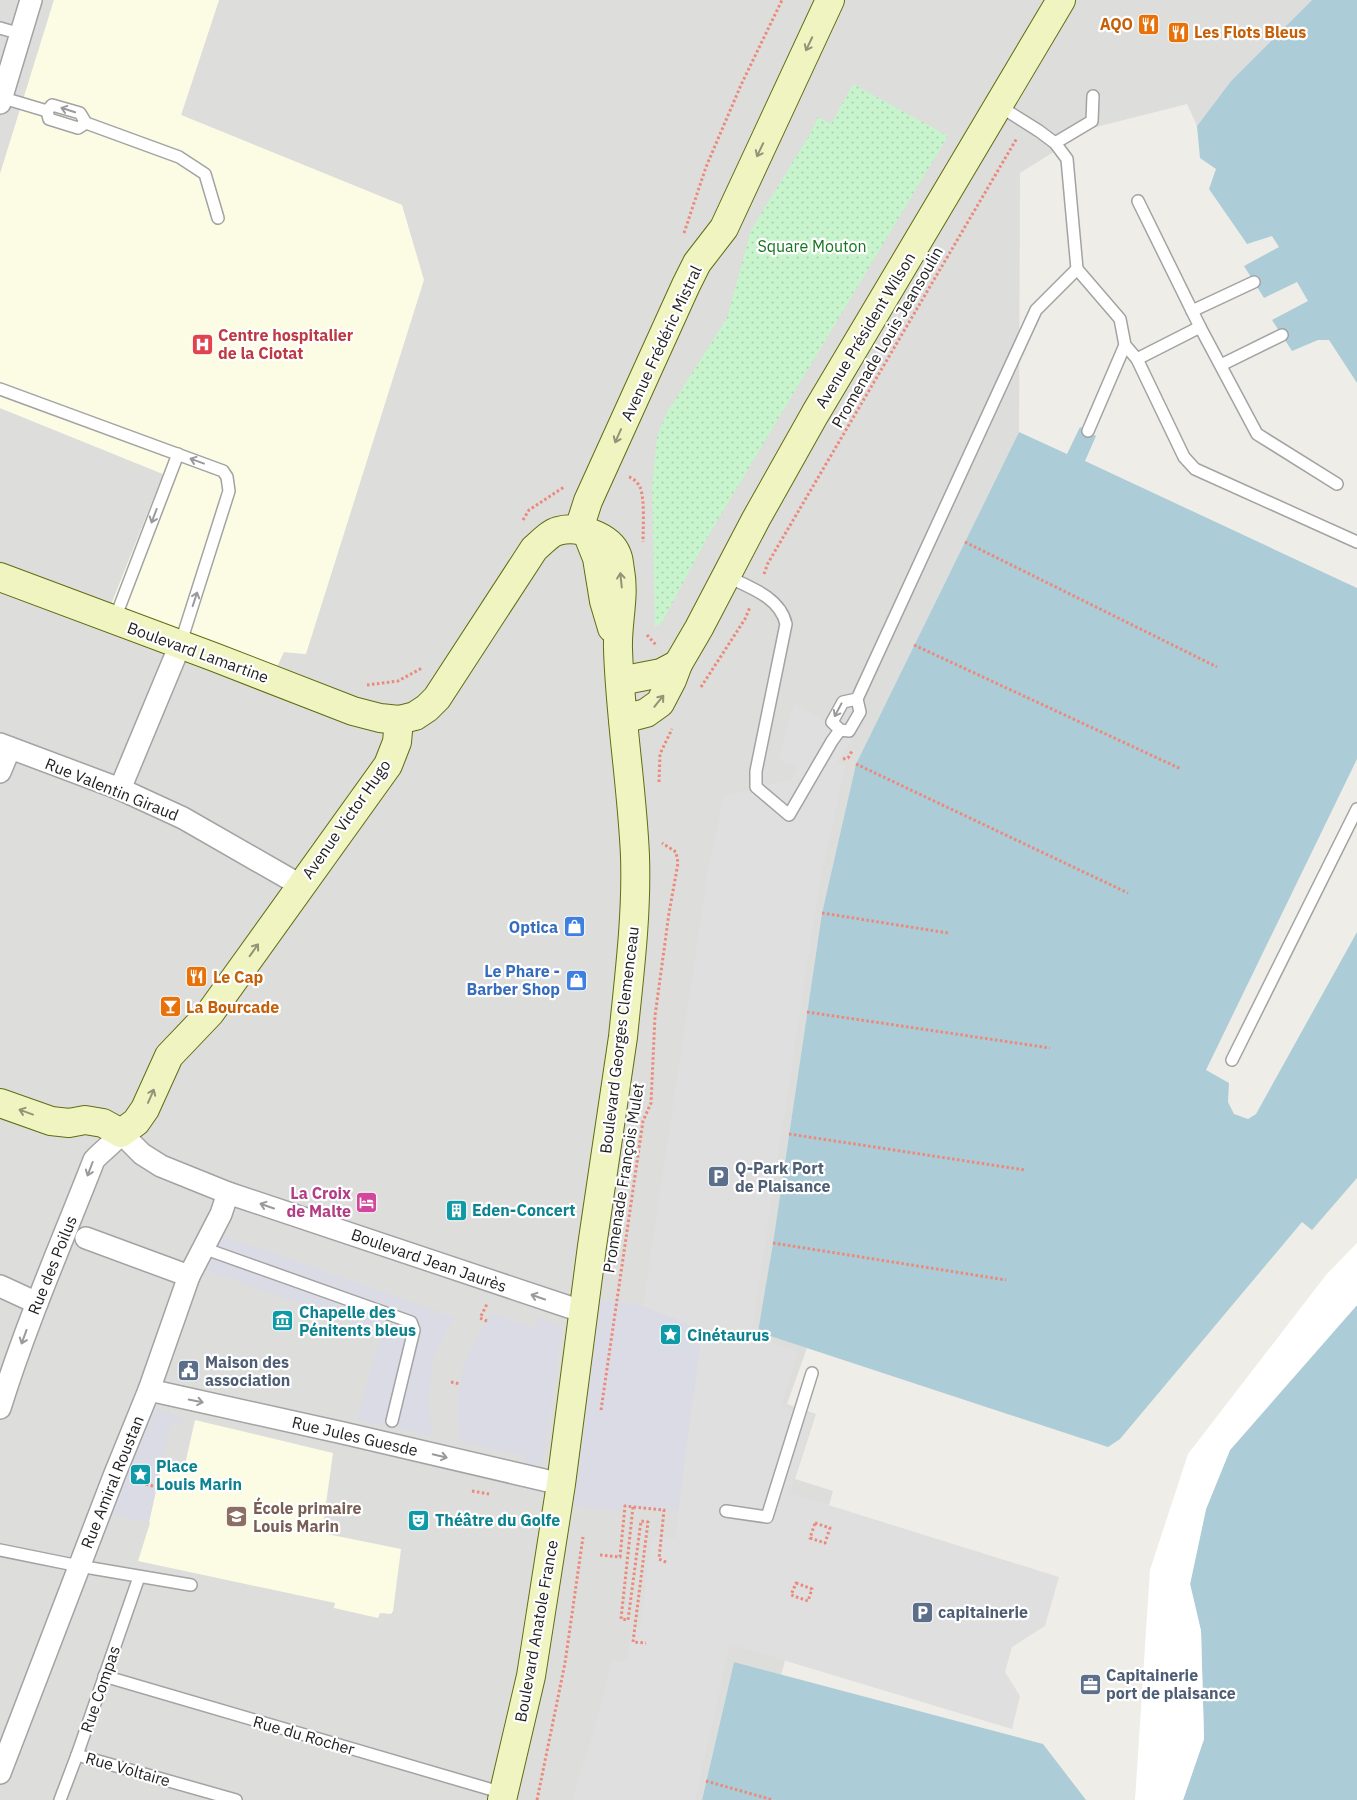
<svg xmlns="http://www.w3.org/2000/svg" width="1357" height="1800" viewBox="0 0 1357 1800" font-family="'IBM Plex Sans',sans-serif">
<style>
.residential{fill:#dddddc}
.education{fill:#fbfce3}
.park{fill:url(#park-dots)}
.parking{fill:#dfdfdf}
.plaza{fill:#dbdbe5}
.water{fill:#accdd8}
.pier{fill:#fff}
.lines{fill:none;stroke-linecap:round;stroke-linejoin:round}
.lane-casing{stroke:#a3a3a3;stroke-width:14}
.street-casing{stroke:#a3a3a3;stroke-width:24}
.secondary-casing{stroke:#616d10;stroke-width:30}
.path{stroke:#ec897a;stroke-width:3;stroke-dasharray:2.5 2.5;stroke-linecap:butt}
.lane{stroke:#fff;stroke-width:11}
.street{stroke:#fff;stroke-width:21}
.secondary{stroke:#f0f4c0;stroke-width:28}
.oneway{stroke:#929478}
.oneway2{stroke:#9a9a9a}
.labels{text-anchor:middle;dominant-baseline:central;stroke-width:4.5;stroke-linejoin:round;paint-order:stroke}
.food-label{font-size:16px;font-weight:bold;fill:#c56008;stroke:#fff;text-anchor:start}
.park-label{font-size:16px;fill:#177420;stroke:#fff}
.street-label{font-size:16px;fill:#1f1f1f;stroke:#fff}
.health-label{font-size:16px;font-weight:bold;fill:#be3a42;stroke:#fff;text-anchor:start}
.shop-label{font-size:16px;font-weight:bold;fill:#366cbe;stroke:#fff;text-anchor:end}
.service-label{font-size:16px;font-weight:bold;fill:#4e5e75;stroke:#fff;text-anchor:start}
.hotel-label{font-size:16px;font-weight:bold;fill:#b23c85;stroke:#fff;text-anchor:end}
.culture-label{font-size:16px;font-weight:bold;fill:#0d838f;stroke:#fff;text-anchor:start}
.education-label{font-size:16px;font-weight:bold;fill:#785e54;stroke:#fff;text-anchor:start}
</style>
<defs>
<pattern id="park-dots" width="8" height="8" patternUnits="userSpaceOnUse" patternTransform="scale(1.25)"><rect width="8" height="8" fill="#c8f4cd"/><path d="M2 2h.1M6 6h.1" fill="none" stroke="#abd1b0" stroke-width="1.8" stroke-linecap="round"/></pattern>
</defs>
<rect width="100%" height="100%" fill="#efede7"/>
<!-- residential -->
<g class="residential">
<polygon points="0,0 54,0 0,174"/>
<polygon points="219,0 1312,0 1231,81 1197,126 1187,104 1092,128 1020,173 1019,432 856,764 822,913 773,1243 759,1331 807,1348 787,1404 816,1414 795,1479 833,1491 781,1675 734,1662 702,1800 0,1800 0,408 163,474 284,652 306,654 402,205 181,115"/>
</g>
<!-- education -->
<g class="education">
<polygon points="54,0 219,0 181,115 402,205 424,280 306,654 284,652 276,669 111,605 163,474 0,408 0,174"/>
<polygon points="195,1420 333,1453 322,1533 401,1549 393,1611 391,1614 380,1613 378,1618 334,1608 335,1603 138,1561 150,1523 149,1522 162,1464 184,1469"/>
</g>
<!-- park -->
<polygon class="park" points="853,84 948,136 711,531 662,622 655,627 652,487 657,437 666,414 727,318 751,230 810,134 818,117 831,124"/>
<!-- parking -->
<polygon class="parking" points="794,703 853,737 836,765 845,766 818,892 751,1336 798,1352 781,1406 814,1415 790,1493 1059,1577 1045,1626 1012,1647 1005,1672 1020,1696 1012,1729 730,1644 695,1800 572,1800 595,1726 612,1660 627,1662 631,1629 640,1629 652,1537 675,1538 702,1330 643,1306 709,864 724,796 791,779 798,767 778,759"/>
<!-- plaza -->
<g class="plaza">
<polygon points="224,1236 454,1317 434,1355 428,1401 432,1436 357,1420 369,1375 382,1333 205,1270 213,1251"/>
<polygon points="599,1299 643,1306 702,1330 678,1511 625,1506 619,1511 569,1505"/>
<polygon points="491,1313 533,1328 538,1317 556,1324 562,1330 543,1461 536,1465 525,1463 525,1456 461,1442 457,1406 464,1363"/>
<polygon points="147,1407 186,1418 170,1427 149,1522 107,1514"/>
</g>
<!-- water -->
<g class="water">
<polygon points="1312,0 1357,0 1357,383 1329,340 1318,340 1292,351 1272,320 1308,301 1297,282 1264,298 1244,266 1279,247 1272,236 1247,244 1209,189 1216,169 1200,158 1197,126 1231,81"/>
<polygon points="1080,427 1096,436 1085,461 1357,588 1357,759 1206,1070 1229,1083 1228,1102 1234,1114 1248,1119 1256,1114 1357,932 1357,1178 1312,1230 1302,1222 1120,1439 1108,1447 758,1332 773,1243 822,913 856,764 1019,432 1067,454"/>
<polygon points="1357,1305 1357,1800 1183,1800 1204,1739 1201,1631 1190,1584 1206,1509 1230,1450"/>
<polygon points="734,1662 1043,1744 1086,1800 702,1800"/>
</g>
<!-- pier -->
<polygon class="pier" points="1357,1243 1357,1305 1230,1450 1206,1509 1190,1584 1201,1631 1204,1739 1183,1800 1135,1800 1150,1570 1188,1454 1326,1275"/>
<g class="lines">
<defs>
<g id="lane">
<polyline points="0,28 21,34"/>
<polyline points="0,97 47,111"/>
<polyline points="47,111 52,105 80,113 86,123 179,157 205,174 218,218"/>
<polyline points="47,111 49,119 78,128 86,123"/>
<polyline points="1055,143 1092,121 1093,96"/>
<polyline points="1077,269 1120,319 1125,345 1137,359 1184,457 1195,469 1357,542"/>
<polyline points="1192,311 1254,282"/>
<polyline points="1200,327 1257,434 1337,484"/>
<polyline points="1137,359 1200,327 1138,201"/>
<polyline points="1221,365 1282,335"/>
<polyline points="0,389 223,471 227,477 229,491 180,645"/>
<polyline points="1088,431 1125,345"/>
<path d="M726 576C749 587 780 597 786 624L756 771V787L789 815 832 741 840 730"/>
<polyline points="114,621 178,454"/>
<polyline points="857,699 843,702 832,722 840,730 849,731 860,712 857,699 1036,310 1077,269 1067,159 1055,143 1039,131 998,105"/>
<polyline points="1232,1060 1357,809"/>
<polyline points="203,1248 411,1322 414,1330 392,1421"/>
<polyline points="726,1511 767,1517 812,1373"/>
<polyline points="0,1550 79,1566 191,1585"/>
<polyline points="104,1676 503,1793"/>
<polyline points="77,1755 236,1800"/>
<polyline points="60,1800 77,1755 139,1577"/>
</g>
<g id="street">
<polyline points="0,103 31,0"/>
<polyline points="0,744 120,789 183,818 300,885"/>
<polyline points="0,772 10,748"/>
<polyline points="120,789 180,645"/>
<polyline points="86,1238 189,1276"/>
<polyline points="0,1286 37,1303"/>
<polyline points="149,1390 343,1433 561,1484"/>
<path d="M0 1408C26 1324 62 1242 94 1160 103 1150 113 1144 121 1133L142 1154 161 1166 228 1193 584 1312"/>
<polyline points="0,1773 114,1476 149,1390 189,1276 221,1214 228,1193"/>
</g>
<g id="secondary">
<polyline points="579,529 588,501 686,285 697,263 724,228 830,0"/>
<polyline points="587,533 597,558 604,601 612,628"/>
<path d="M0 577 214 657 353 711 380 718 399 720 415 716 427 708 437 698 534 549C541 543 550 533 558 531 577 525 610 536 617 555 619 559 619 565 620 570 625 597 617 622 618 649 620 718 632 786 635 856 637 916 629 977 623 1037L592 1246 561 1484 531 1676 502 1800"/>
<polyline points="620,681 661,673 678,664"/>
<polyline points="623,719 646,713 660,703 672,680 678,664 699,628 756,519 815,414 1061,0"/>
<polyline points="0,1103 51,1121 69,1123 85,1120 103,1123 121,1133 136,1122 145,1109 169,1056 210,1013 388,765 397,742 399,720"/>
</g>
</defs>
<!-- lane casing -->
<use href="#lane" class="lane-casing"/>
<!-- street casing -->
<use href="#street" class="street-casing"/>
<!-- secondary casing -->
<use href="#secondary" class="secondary-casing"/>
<!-- path -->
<g class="path">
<polyline points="684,233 706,167 741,85 782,0"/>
<path d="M629 477C633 478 638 483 640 487 645 499 643 528 643 542"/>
<polyline points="523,520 529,510 564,487"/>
<polyline points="965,542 1217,667"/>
<polyline points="764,574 768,563 1017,138"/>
<polyline points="647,635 656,645"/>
<polyline points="914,645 1181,769"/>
<polyline points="367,685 398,681 422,668"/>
<polyline points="701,687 745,619 750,607"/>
<polyline points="843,759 848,758 852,751"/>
<polyline points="856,764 1128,893"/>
<polyline points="659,782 660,754 672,729"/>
<polyline points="822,913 948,933"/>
<polyline points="807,1012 1050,1048"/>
<polyline points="789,1134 1025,1170"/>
<polyline points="773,1243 1006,1280"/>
<polyline points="487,1321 480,1318 487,1304"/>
<polyline points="451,1382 460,1384"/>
<polyline points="601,1410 643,1121 651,1103 655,1016 669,913 678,863 676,852 662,843"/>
<polyline points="136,1482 157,1487"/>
<polyline points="472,1491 489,1494"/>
<polyline points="633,1507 621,1619 628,1620 641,1521 648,1522 633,1642 646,1643"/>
<polygon points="815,1523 830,1528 825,1543 810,1538"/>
<polyline points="600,1555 620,1557 625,1506 664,1510 659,1559 668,1563"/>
<polygon points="796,1583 812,1589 808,1601 791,1595"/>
<polyline points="706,1781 773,1800"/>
<polyline points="537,1800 565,1663 583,1537"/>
</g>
<!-- lane -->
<use href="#lane" class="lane"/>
<!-- street -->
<use href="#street" class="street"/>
<!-- secondary -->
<use href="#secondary" class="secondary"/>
</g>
<!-- one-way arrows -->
<defs><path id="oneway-shaft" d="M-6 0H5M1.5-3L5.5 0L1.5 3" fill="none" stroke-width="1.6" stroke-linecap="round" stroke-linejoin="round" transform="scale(1.25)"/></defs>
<g class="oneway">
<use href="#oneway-shaft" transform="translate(809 44) rotate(115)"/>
<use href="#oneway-shaft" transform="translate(760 150) rotate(115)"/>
<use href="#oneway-shaft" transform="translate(618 436) rotate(114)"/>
<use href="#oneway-shaft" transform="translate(621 580) rotate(-96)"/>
<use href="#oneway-shaft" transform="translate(659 701) rotate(-51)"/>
<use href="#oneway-shaft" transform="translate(254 950) rotate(-55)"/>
<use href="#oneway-shaft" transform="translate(151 1096) rotate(-66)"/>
<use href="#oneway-shaft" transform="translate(26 1112) rotate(-160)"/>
</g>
<g class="oneway2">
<use href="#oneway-shaft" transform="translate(68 110) rotate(-162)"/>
<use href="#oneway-shaft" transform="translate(197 461) rotate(-160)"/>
<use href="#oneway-shaft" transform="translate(154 516) rotate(111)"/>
<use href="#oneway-shaft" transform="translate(195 599) rotate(-72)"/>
<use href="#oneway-shaft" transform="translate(838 710) rotate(118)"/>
<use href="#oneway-shaft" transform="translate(90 1169) rotate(111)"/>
<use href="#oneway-shaft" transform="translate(267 1206) rotate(-161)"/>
<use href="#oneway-shaft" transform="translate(538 1297) rotate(-161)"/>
<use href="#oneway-shaft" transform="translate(24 1337) rotate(110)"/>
<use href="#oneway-shaft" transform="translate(196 1401) rotate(12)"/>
<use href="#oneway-shaft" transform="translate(440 1456) rotate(13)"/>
</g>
<!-- icons -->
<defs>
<symbol id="restaurant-square" viewBox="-11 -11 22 22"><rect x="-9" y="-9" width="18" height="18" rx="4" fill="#e8710a" stroke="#fff"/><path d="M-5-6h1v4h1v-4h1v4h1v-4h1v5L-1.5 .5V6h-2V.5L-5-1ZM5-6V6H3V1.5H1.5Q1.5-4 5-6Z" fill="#fff"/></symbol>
<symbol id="hospital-square" viewBox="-11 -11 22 22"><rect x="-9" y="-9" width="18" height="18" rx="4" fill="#e0444e" stroke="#fff"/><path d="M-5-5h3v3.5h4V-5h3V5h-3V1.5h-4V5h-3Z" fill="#fff"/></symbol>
<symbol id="shop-square" viewBox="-11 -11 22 22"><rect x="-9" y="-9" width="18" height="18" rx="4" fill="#3f7fe0" stroke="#fff"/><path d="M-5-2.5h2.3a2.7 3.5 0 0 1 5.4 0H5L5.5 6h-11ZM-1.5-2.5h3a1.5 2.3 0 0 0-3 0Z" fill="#fff"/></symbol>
<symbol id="bar-square" viewBox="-11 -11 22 22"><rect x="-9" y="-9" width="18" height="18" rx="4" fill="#e8710a" stroke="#fff"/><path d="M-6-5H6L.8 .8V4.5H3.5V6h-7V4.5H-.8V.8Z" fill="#fff"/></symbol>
<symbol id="parking-square" viewBox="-11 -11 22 22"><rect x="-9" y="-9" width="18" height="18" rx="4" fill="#5c6f8a" stroke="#fff"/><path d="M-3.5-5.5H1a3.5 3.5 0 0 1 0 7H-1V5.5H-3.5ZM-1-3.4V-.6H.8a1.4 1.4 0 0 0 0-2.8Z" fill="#fff"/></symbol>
<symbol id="hotel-square" viewBox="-11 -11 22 22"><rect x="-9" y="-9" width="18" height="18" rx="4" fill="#d1479c" stroke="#fff"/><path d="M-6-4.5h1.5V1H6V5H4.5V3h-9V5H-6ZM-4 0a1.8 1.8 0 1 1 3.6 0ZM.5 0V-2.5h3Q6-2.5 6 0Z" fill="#fff"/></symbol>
<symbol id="building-square" viewBox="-11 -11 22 22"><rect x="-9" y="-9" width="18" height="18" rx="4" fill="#0f9aa8" stroke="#fff"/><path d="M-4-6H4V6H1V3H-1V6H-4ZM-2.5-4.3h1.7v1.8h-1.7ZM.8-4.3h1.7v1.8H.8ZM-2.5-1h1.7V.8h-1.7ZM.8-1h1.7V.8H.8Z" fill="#fff"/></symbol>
<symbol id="museum-square" viewBox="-11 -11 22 22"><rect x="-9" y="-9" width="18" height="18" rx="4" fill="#0f9aa8" stroke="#fff"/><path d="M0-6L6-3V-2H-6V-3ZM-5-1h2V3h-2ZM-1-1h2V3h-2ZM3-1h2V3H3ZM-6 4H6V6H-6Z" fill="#fff"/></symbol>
<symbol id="sight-square" viewBox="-11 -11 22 22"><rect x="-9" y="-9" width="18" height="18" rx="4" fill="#0f9aa8" stroke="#fff"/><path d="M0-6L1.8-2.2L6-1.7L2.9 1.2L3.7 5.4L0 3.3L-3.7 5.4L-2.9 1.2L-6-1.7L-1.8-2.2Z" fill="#fff"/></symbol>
<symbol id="civic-square" viewBox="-11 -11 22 22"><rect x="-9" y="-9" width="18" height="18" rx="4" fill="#5c6f8a" stroke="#fff"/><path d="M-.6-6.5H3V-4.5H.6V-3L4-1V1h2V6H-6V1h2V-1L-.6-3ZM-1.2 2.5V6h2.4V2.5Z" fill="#fff"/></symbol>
<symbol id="school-square" viewBox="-11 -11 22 22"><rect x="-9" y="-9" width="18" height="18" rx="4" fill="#8d6e63" stroke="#fff"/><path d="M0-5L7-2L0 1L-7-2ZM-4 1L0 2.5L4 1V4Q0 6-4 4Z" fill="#fff"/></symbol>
<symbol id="theatre-square" viewBox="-11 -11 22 22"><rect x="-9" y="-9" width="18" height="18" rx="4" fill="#0f9aa8" stroke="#fff"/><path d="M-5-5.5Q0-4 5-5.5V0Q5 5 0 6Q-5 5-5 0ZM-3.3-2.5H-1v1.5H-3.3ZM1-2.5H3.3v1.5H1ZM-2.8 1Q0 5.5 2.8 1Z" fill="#fff"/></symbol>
<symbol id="office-square" viewBox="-11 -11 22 22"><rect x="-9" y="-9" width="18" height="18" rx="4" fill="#5c6f8a" stroke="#fff"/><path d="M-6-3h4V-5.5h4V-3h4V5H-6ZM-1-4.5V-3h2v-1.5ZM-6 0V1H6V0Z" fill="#fff"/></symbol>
</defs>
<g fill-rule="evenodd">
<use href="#restaurant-square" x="1136" y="12" width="25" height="25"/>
<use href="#restaurant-square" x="1166" y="20" width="25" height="25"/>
<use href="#hospital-square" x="190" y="332" width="25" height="25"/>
<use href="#shop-square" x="562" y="914" width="25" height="25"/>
<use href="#restaurant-square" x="184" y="964" width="25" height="25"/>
<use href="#shop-square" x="564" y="968" width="25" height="25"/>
<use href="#bar-square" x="158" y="994" width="25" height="25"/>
<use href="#parking-square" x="706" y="1164" width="25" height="25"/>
<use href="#hotel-square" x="354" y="1190" width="25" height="25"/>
<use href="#building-square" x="444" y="1198" width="25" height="25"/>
<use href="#museum-square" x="270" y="1308" width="25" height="25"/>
<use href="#sight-square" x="658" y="1322" width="25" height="25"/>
<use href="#civic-square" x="176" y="1358" width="25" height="25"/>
<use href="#sight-square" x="128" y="1462" width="25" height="25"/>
<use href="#school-square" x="224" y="1504" width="25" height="25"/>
<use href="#theatre-square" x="406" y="1508" width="25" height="25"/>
<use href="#parking-square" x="910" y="1600" width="25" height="25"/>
<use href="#office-square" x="1078" y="1672" width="25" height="25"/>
</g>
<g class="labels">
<!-- food labels -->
<g class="food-label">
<text x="1133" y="24" text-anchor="end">AQO</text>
<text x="1194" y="32">Les Flots Bleus</text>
<text x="213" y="977">Le Cap</text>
<text x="186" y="1007">La Bourcade</text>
</g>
<!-- park labels -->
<g class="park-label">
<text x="812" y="246">Square Mouton</text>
</g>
<!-- street labels -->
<g class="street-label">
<text transform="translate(865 330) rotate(-59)">Avenue Président Wilson</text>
<text transform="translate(887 337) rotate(-60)">Promenade Louis Jeansoulin</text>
<text transform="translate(661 343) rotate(-65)">Avenue Frédéric Mistral</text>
<text transform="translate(198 652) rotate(20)">Boulevard Lamartine</text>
<text transform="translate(112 789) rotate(22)">Rue Valentin Giraud</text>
<text transform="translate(346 819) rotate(-55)">Avenue Victor Hugo</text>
<text transform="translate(619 1040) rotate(-83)">Boulevard Georges Clemenceau</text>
<text transform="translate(623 1178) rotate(-81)">Promenade François Mulet</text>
<text transform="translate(429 1260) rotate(19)">Boulevard Jean Jaurès</text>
<text transform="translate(52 1265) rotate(-68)">Rue des Poilus</text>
<text transform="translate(355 1436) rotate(13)">Rue Jules Guesde</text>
<text transform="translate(112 1482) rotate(-68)">Rue Amiral Roustan</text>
<text transform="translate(536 1631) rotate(-80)">Boulevard Anatole France</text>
<text transform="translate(100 1689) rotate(-71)">Rue Compas</text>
<text transform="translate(304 1735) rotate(16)">Rue du Rocher</text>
<text transform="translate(128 1769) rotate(16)">Rue Voltaire</text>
</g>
<!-- health labels -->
<g class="health-label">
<text x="218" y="335">Centre hospitalier<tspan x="218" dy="18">de la Ciotat</tspan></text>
</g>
<!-- shop labels -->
<g class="shop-label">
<text x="558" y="927">Optica</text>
<text x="560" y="971">Le Phare -<tspan x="560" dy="18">Barber Shop</tspan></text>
</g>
<!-- service labels -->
<g class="service-label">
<text x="735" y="1168">Q-Park Port<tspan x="735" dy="18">de Plaisance</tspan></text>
<text x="205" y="1362">Maison des<tspan x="205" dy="18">association</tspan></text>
<text x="938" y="1612">capitainerie</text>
<text x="1106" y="1675">Capitainerie<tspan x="1106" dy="18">port de plaisance</tspan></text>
</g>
<!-- hotel labels -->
<g class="hotel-label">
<text x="351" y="1193">La Croix<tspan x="351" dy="18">de Malte</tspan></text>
</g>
<!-- culture labels -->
<g class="culture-label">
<text x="472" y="1210">Eden-Concert</text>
<text x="299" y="1312">Chapelle des<tspan x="299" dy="18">Pénitents bleus</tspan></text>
<text x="687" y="1335">Cinétaurus</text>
<text x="156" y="1466">Place<tspan x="156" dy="18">Louis Marin</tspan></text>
<text x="435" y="1520">Théâtre du Golfe</text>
</g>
<!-- education labels -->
<g class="education-label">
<text x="253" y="1508">École primaire<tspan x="253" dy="18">Louis Marin</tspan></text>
</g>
</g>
</svg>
